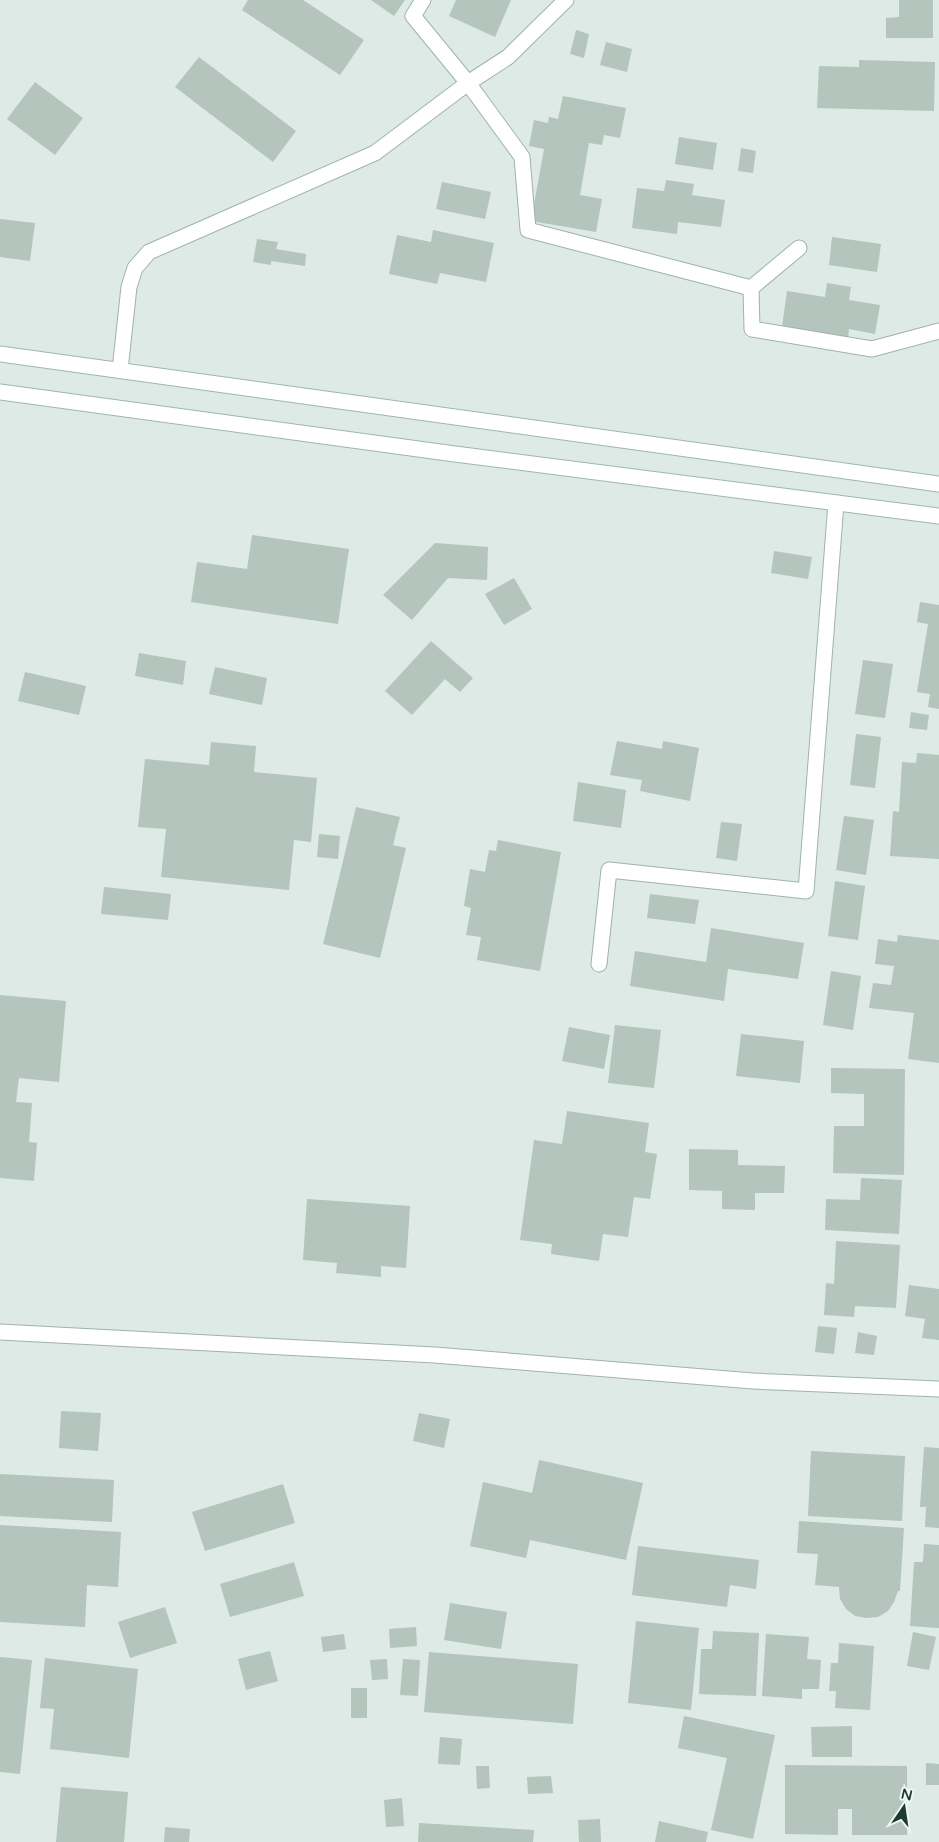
<svg xmlns="http://www.w3.org/2000/svg" width="939" height="1842" viewBox="0 0 939 1842" font-family="'Varela Round',sans-serif">
<style>
.building{fill:#b3c5bd}
.lines{fill:none;stroke-linecap:round;stroke-linejoin:round}
.minor-casing{stroke:#a1b2ac;stroke-width:17}
.secondary-casing{stroke:#9cb7ad;stroke-width:17}
.minor{stroke:#fff;stroke-width:15}
.secondary{stroke:#fff;stroke-width:15}
</style>
<rect width="100%" height="100%" fill="#deeae5"/>
<!-- building -->
<g class="building">
<polygon points="248,0 303,0 364,40 340,75 242,10"/>
<polygon points="371,0 405,0 394,16"/>
<polygon points="456,0 511,0 495,37 449,16"/>
<polygon points="899,0 933,0 933,38 886,38 886,18 899,17"/>
<polygon points="576,30 589,34 584,58 570,54"/>
<polygon points="606,42 632,49 627,72 600,65"/>
<polygon points="199,57 296,131 273,162 175,87"/>
<polygon points="859,60 935,62 934,111 817,108 819,66 859,67"/>
<polygon points="35,82 83,118 55,155 7,119"/>
<polygon points="563,96 626,108 620,138 604,135 602,145 589,143 580,195 602,199 596,232 531,221 544,149 529,146 534,120 548,123 549,117 558,119"/>
<polygon points="679,137 717,143 713,170 675,164"/>
<polygon points="741,148 756,151 753,173 738,171"/>
<polygon points="666,180 694,184 692,195 725,200 721,227 678,222 677,234 632,228 637,188 664,191"/>
<polygon points="442,182 491,192 485,219 436,209"/>
<polygon points="0,219 35,223 30,261 0,257"/>
<polygon points="433,230 494,243 486,282 440,273 437,284 389,274 397,235 431,242"/>
<polygon points="832,237 881,244 877,272 829,265"/>
<polygon points="257,239 278,242 276,249 306,254 305,266 271,261 271,265 253,262"/>
<polygon points="827,283 851,287 849,300 880,305 875,334 849,329 848,338 782,327 787,291 825,297"/>
<polygon points="252,535 349,549 338,624 191,602 197,562 247,569"/>
<polygon points="435,543 488,547 487,580 448,578 412,620 383,595"/>
<polygon points="774,551 812,557 808,579 771,573"/>
<polygon points="514,578 532,609 504,625 485,594"/>
<polygon points="920,602 939,605 939,709 928,707 930,694 917,692 928,624 917,622"/>
<polygon points="431,641 473,678 460,692 445,679 412,715 385,691"/>
<polygon points="139,653 186,661 183,685 135,676"/>
<polygon points="863,660 893,664 885,718 855,714"/>
<polygon points="215,667 267,678 262,705 209,694"/>
<polygon points="25,672 86,686 79,715 18,701"/>
<polygon points="911,712 929,715 927,730 909,728"/>
<polygon points="856,734 881,737 875,788 850,785"/>
<polygon points="617,741 662,749 663,741 699,748 690,801 640,791 642,780 610,775"/>
<polygon points="211,742 256,746 254,772 317,778 311,842 294,840 289,890 161,877 166,829 138,827 145,759 209,765"/>
<polygon points="917,753 939,755 939,859 890,856 893,811 899,812 902,762 916,763"/>
<polygon points="578,782 626,790 621,828 573,821"/>
<polygon points="356,807 400,817 393,845 406,848 380,958 323,944"/>
<polygon points="844,816 874,820 866,875 836,870"/>
<polygon points="721,822 742,824 737,861 716,858"/>
<polygon points="319,834 340,836 338,859 317,857"/>
<polygon points="498,840 561,852 540,971 477,960 481,937 466,935 471,908 464,906 470,869 485,872 489,850 496,851"/>
<polygon points="835,881 865,886 858,940 828,936"/>
<polygon points="104,887 171,894 168,920 101,914"/>
<polygon points="650,894 699,900 695,924 647,918"/>
<polygon points="711,928 804,943 798,979 728,969 724,1001 630,986 635,951 706,962"/>
<polygon points="898,935 939,940 939,1063 908,1059 914,1013 869,1008 873,983 891,985 894,966 875,964 878,939 897,942"/>
<polygon points="831,971 861,976 853,1030 823,1025"/>
<polygon points="0,995 66,1001 59,1082 19,1078 16,1102 32,1103 29,1142 37,1143 34,1181 0,1178"/>
<polygon points="615,1025 661,1030 654,1088 608,1083"/>
<polygon points="569,1027 610,1035 604,1069 562,1061"/>
<polygon points="741,1034 804,1041 800,1083 736,1076"/>
<polygon points="831,1068 905,1069 904,1175 833,1173 834,1126 864,1126 864,1094 831,1093"/>
<polygon points="567,1111 649,1123 645,1152 657,1154 650,1199 634,1197 628,1237 603,1234 599,1261 551,1254 552,1244 520,1240 534,1140 562,1144"/>
<polygon points="689,1149 738,1150 738,1165 785,1166 784,1193 755,1193 755,1210 722,1209 722,1191 689,1190"/>
<polygon points="861,1178 902,1180 899,1234 825,1230 826,1199 860,1200"/>
<polygon points="307,1199 410,1206 406,1268 381,1266 381,1277 336,1273 337,1263 303,1260"/>
<polygon points="836,1241 900,1245 896,1308 855,1306 854,1317 824,1315 826,1283 834,1284"/>
<polygon points="909,1285 939,1289 939,1340 922,1338 925,1319 905,1316"/>
<polygon points="818,1326 837,1328 834,1354 815,1352"/>
<polygon points="858,1332 877,1336 874,1355 855,1353"/>
<polygon points="61,1411 101,1413 98,1451 59,1448"/>
<polygon points="419,1413 450,1419 444,1448 413,1441"/>
<polygon points="924,1447 939,1448 939,1528 925,1527 926,1507 920,1507"/>
<polygon points="811,1451 905,1456 902,1521 808,1516"/>
<polygon points="539,1460 643,1483 626,1560 530,1540 526,1558 470,1546 483,1482 532,1493"/>
<polygon points="0,1474 114,1480 112,1522 0,1516"/>
<polygon points="283,1484 295,1523 205,1551 192,1512"/>
<polygon points="799,1521 904,1528 900,1591 898,1591 894,1602 888,1611 878,1617 866,1618 855,1616 846,1609 840,1599 839,1587 815,1585 818,1554 797,1553"/>
<polygon points="0,1525 121,1532 118,1587 87,1585 85,1627 0,1622"/>
<polygon points="924,1544 939,1545 939,1628 910,1626 914,1562 923,1562"/>
<polygon points="638,1546 759,1560 756,1589 730,1585 727,1607 632,1595"/>
<polygon points="294,1562 304,1596 230,1617 220,1584"/>
<polygon points="450,1603 507,1612 501,1649 444,1640"/>
<polygon points="165,1607 177,1643 130,1658 118,1622"/>
<polygon points="636,1621 699,1628 691,1710 628,1703"/>
<polygon points="416,1627 417,1646 390,1648 389,1629"/>
<polygon points="713,1631 759,1633 756,1696 699,1694 701,1649 712,1649"/>
<polygon points="913,1632 936,1637 929,1670 907,1666"/>
<polygon points="344,1634 346,1649 323,1652 321,1637"/>
<polygon points="766,1634 809,1637 807,1659 821,1660 819,1689 802,1689 802,1699 762,1696"/>
<polygon points="839,1643 874,1646 870,1710 835,1708 836,1691 829,1691 831,1663 838,1663"/>
<polygon points="270,1651 278,1681 246,1690 238,1659"/>
<polygon points="429,1652 578,1664 573,1724 424,1712"/>
<polygon points="0,1657 32,1660 20,1774 0,1772"/>
<polygon points="45,1658 138,1669 129,1758 50,1749 54,1709 40,1708"/>
<polygon points="387,1659 388,1679 372,1680 370,1660"/>
<polygon points="403,1659 420,1660 418,1696 400,1695"/>
<rect x="351" y="1688" width="16" height="30"/>
<polygon points="684,1716 775,1735 753,1839 711,1830 727,1758 678,1748"/>
<polygon points="852,1726 852,1757 812,1757 811,1727"/>
<polygon points="440,1737 462,1739 460,1765 438,1764"/>
<polygon points="926,1763 939,1764 939,1785 926,1785"/>
<polygon points="785,1765 907,1766 907,1835 852,1835 852,1809 838,1809 838,1835 785,1834"/>
<polygon points="476,1766 489,1766 490,1788 477,1789"/>
<polygon points="551,1776 553,1793 528,1794 527,1777"/>
<polygon points="61,1787 128,1792 124,1842 56,1842"/>
<polygon points="402,1798 404,1826 386,1827 384,1800"/>
<polygon points="600,1819 601,1842 579,1842 578,1820"/>
<polygon points="659,1821 708,1832 706,1842 655,1842"/>
<polygon points="419,1823 534,1830 533,1842 418,1842"/>
<polygon points="165,1827 190,1829 189,1842 164,1842"/>
</g>
<g class="lines">
<defs>
<g id="minor">
<polyline points="423,0 413,16 468,83 522,157 528,230 751,288 799,248"/>
<polyline points="751,288 752,329 872,349 939,331"/>
<polyline points="120,370 129,287 135,268 149,252 375,153 468,83 508,57 566,0"/>
<polyline points="599,964 609,870 806,891 836,503"/>
<polyline points="0,1332 435,1355 753,1381 939,1389"/>
</g>
<g id="secondary">
<polyline points="0,354 939,484"/>
<polyline points="0,392 455,454 939,516"/>
</g>
</defs>
<!-- minor casing -->
<use href="#minor" class="minor-casing"/>
<!-- secondary casing -->
<use href="#secondary" class="secondary-casing"/>
<!-- minor -->
<use href="#minor" class="minor"/>
<!-- secondary -->
<use href="#secondary" class="secondary"/>
</g>
<!-- north arrow -->
<g transform="translate(904 1807) rotate(13)" stroke="#eef7f2" stroke-width="4" paint-order="stroke">
<path d="M0-4L9 19L0 12L-9 19Z" fill="#1e3b33"/>
<text y="-8" font-size="14" font-weight="bold" text-anchor="middle" fill="#1e3b33">N</text>
</g>
</svg>
